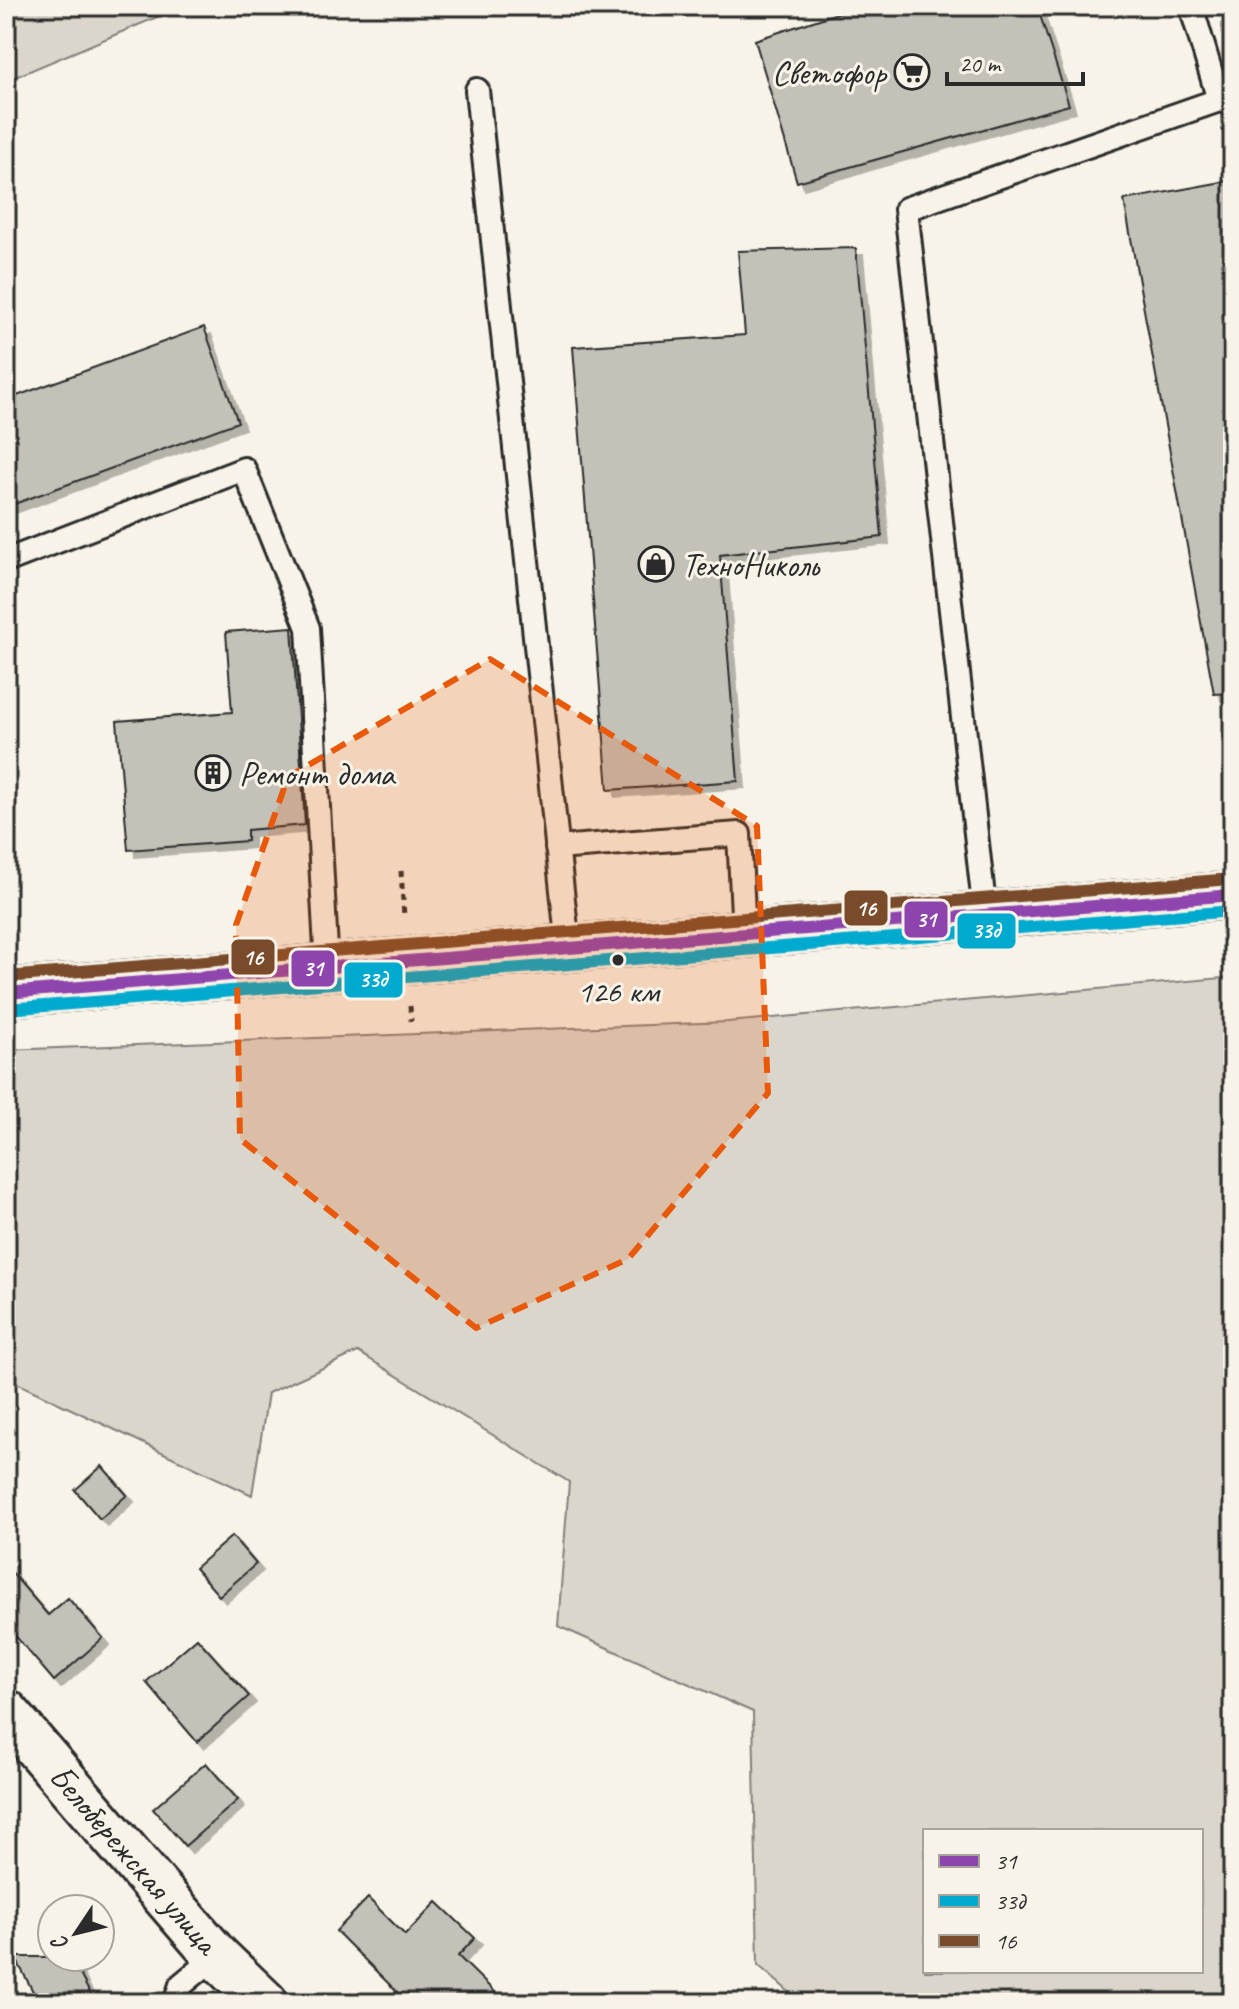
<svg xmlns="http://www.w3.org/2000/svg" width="1239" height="2009" viewBox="0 0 1239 2009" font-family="Caveat,sans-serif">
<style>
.green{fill:#dad6cc;stroke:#82807c;stroke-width:2;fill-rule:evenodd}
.building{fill:#c4c1b9;stroke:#2b2b2b;stroke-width:2;filter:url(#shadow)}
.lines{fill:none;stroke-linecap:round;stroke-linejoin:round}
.lane-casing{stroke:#2b2b2b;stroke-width:28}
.street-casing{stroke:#2b2b2b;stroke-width:50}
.primary-casing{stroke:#2b2b2b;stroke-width:50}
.path{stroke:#2b2b2b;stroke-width:5;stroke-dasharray:6 6;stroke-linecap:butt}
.lane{stroke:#f7f3e8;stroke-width:22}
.street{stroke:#f7f3e8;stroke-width:44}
.primary{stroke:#f7f3e8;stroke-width:44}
.bus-1-casing{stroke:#f7f3e8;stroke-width:18}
.bus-2-casing{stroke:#f7f3e8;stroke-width:18}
.bus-3-casing{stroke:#f7f3e8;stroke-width:18}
.bus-1{stroke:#8e44ad;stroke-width:12}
.bus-2{stroke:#00a9ce;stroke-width:12}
.bus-3{stroke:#7a4b2a;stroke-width:12}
.marked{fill:#e8590c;fill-opacity:0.2;stroke:#e8590c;stroke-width:6;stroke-dasharray:16 10;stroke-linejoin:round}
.bus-dot{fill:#2b2b2b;stroke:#f7f3e8;stroke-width:3}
.labels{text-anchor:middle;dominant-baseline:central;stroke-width:6;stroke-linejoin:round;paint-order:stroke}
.bus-label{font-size:32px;fill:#2b2b2b;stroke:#f7f3e8}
.poi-label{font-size:34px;fill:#2b2b2b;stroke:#f7f3e8;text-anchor:start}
.street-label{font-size:34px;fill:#2b2b2b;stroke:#f7f3e8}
.line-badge{stroke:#f7f3e8;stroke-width:3}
.badge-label{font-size:22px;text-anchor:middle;font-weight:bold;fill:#fff}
</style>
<defs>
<filter id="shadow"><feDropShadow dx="7" dy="7" stdDeviation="0" flood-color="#0004"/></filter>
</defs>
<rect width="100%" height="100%" fill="#f7f3e8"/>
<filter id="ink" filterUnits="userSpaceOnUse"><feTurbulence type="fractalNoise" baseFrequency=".0125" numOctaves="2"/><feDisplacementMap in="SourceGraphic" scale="16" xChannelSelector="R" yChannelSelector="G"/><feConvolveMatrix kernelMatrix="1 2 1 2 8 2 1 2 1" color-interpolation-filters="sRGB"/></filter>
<g filter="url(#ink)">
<!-- green -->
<g class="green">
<polygon points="6,6 183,6 6,81"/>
<path d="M1233 977V2003H802L758 1965 753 1712 558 1626 569 1482 358 1352 268 1393 252 1495 6 1378V1050L727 1022ZM925 1831H1201V1971H925Z"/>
</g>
<!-- building -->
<g class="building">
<polygon points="859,6 1037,6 1069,105 797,182 755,40"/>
<polygon points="1233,180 1233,693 1214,694 1124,200"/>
<polygon points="856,248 882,537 720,555 738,781 608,790 573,347 745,335 738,251"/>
<polygon points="204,327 238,422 6,507 6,400"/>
<polygon points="292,627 305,825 247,830 247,841 128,850 117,721 232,712 226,632"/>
<polygon points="102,1466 127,1495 100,1519 75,1490"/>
<polygon points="232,1536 256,1564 219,1596 195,1568"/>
<polygon points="6,1566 48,1615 68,1598 103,1638 54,1681 6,1625"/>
<polygon points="197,1638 249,1696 197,1742 146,1682"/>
<polygon points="206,1763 238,1800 185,1846 153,1809"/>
<polygon points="368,1898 405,1935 437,1902 475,1938 458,1956 506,2003 408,2003 336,1931"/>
<polygon points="15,1957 71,1957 95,2003 39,2003"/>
</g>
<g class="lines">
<defs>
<g id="lane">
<polyline points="1191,6 1219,100"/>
<polyline points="477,90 568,947"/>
<polyline points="6,561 244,469 308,628 327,967"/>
<polyline points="557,848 739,834 744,934"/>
<polyline points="985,914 906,209 1219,100 1233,103"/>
<polyline points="175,2003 181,1985 216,1956"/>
</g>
<polyline id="street" points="6,1712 216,1956 265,2003"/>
<polyline id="primary" points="6,993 1233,895"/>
</defs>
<!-- lane casing -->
<use href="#lane" class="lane-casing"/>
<!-- street casing -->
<use href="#street" class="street-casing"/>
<!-- primary casing -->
<use href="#primary" class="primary-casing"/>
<!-- path -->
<g class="path">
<polyline points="401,871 404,916"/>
<polyline points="410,1006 411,1021"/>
</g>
<!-- lane -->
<use href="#lane" class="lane"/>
<!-- street -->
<use href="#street" class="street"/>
<!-- primary -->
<use href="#primary" class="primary"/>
<defs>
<polyline id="bus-1" points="6,993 1233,895"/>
<polyline id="bus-2" points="7,1009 1233,911"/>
<polyline id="bus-3" points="6,977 1232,879"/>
</defs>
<!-- bus-1 casing -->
<use href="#bus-1" class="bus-1-casing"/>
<!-- bus-2 casing -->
<use href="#bus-2" class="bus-2-casing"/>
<!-- bus-3 casing -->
<use href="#bus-3" class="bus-3-casing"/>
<!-- bus-1 -->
<use href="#bus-1" class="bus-1"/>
<!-- bus-2 -->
<use href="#bus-2" class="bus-2"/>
<!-- bus-3 -->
<use href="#bus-3" class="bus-3"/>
</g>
</g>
<!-- marked area -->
<path class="marked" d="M490 659 757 826 768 1093 628 1259 476 1328 240 1139 236 925 288 777Z"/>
<!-- icons -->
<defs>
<symbol id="supermarket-ring" viewBox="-11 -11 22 22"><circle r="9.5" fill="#f7f3e8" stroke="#2b2b2b" stroke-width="1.5"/><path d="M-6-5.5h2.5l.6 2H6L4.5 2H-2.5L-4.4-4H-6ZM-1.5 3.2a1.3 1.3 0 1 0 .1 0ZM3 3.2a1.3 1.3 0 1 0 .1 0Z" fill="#2b2b2b"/></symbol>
<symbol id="shop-ring" viewBox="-11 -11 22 22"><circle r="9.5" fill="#f7f3e8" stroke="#2b2b2b" stroke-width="1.5"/><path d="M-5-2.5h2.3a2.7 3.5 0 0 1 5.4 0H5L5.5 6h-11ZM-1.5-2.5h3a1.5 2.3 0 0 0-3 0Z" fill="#2b2b2b"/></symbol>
<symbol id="building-ring" viewBox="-11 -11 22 22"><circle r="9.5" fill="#f7f3e8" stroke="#2b2b2b" stroke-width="1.5"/><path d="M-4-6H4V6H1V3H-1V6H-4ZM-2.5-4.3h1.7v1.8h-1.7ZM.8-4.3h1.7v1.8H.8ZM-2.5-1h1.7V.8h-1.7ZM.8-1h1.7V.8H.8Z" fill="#2b2b2b"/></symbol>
</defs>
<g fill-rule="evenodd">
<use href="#supermarket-ring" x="892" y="52" width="40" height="40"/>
<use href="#shop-ring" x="636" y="544" width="40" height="40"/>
<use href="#building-ring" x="193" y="753" width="40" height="40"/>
</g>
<!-- markers -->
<circle class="bus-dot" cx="618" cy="960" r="7"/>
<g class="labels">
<!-- bus labels -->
<g class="bus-label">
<text x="618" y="991">126 км</text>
</g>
<!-- poi labels -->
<g class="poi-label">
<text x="886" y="72" text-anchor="end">Светофор</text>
<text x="682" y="564">ТехноНиколь</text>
<text x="239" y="773">Ремонт дома</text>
</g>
<!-- street labels -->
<g class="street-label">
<text transform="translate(134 1859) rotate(49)">Белобережская улица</text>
</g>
</g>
<g class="line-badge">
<rect x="843" y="889" width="46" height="38" rx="8" fill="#7a4b2a"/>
<rect x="903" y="900" width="46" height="39" rx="8" fill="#8e44ad"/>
<rect x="956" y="912" width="61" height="38" rx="8" fill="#00a9ce"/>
<rect x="230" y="938" width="46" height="38" rx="8" fill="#7a4b2a"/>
<rect x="290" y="949" width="46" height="39" rx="8" fill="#8e44ad"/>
<rect x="343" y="961" width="61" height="38" rx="8" fill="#00a9ce"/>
</g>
<g class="badge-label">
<text x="866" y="916">16</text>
<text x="926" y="927">31</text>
<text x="986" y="938">33д</text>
<text x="253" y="965">16</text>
<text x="313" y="976">31</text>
<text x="373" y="987">33д</text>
</g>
<!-- margin -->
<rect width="1239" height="2009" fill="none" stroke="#f7f3e8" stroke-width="32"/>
<rect x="16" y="16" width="1207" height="1977" fill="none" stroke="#2b2b2b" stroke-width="3" filter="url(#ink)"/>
<!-- legend -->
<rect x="923" y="1829" width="280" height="144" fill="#f7f3e8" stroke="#a5a39c" stroke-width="2"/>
<rect x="939" y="1855" width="40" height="12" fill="#8e44ad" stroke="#a5a39c" stroke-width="2"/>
<text x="995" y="1869" font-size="24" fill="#2b2b2b">31</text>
<rect x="939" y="1895" width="40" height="12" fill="#00a9ce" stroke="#a5a39c" stroke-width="2"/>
<text x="995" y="1909" font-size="24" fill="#2b2b2b">33д</text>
<rect x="939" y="1935" width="40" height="12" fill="#7a4b2a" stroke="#a5a39c" stroke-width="2"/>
<text x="995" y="1949" font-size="24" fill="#2b2b2b">16</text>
<!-- north arrow -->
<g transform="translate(76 1933) rotate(235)"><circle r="38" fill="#f7f3e8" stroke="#a5a39c" stroke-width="2"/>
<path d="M0-6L14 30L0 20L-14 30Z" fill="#2b2b2b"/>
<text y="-12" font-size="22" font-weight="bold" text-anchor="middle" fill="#2b2b2b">С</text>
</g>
<!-- scale -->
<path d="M947 72v12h136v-12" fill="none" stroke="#2b2b2b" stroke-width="4"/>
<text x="959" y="72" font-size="24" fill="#2b2b2b" stroke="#f7f3e8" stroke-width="6" paint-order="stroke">20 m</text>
</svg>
